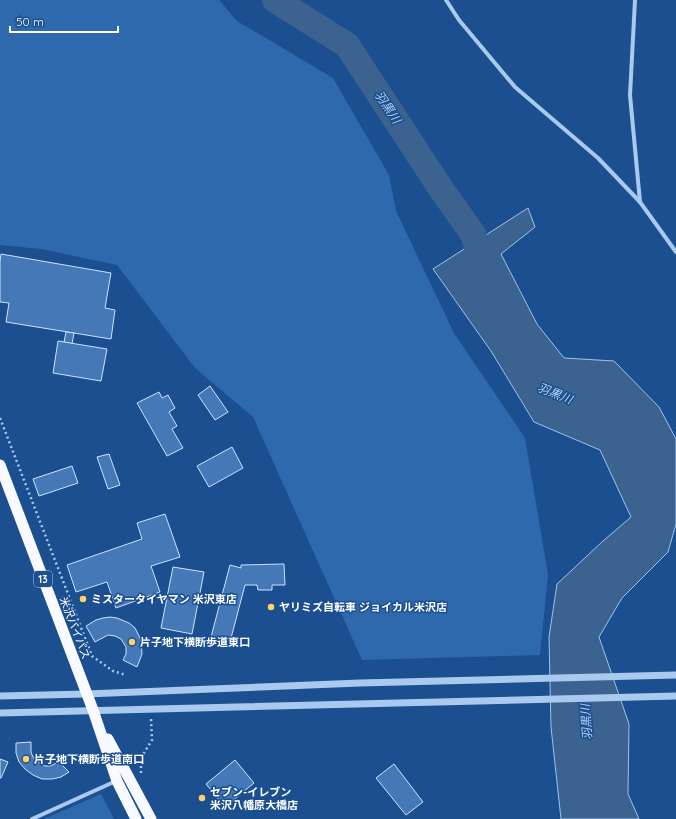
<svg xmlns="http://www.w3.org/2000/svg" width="676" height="819" viewBox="0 0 676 819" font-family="Quicksand,'Noto Sans JP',sans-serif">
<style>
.green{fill:#2e69ad}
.water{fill:#3c6290;stroke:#9cc4f0}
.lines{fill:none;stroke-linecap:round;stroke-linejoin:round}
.river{stroke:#3c6290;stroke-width:26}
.building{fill:#4478b7;stroke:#cfe3fa}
.path{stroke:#a9c9ee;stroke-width:2.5;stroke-dasharray:2 3;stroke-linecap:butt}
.minor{stroke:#a9c9ee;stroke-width:4}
.tertiary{stroke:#a9c9ee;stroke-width:7}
.trunk{stroke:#f8faff;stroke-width:11}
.poi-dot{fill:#ffd166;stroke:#1b4f8f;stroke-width:1.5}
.labels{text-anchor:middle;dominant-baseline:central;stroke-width:3;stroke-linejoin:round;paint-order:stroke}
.shield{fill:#1b4f8f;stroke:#bbcadd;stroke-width:1}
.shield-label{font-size:10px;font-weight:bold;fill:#fff}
.poi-label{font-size:11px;font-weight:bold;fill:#fff;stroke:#1b4f8f;text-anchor:start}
.street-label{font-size:11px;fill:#fff;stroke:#1b4f8f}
.water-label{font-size:12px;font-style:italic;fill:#b5d3f5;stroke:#1b4f8f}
</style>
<rect width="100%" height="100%" fill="#1b4f8f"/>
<!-- green -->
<g class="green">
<polygon points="0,0 219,0 237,21 333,78 389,175 396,211 454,333 525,438 548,575 540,655 362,660 253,417 195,368 117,265 41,249 0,245"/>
<polygon points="101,794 114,819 44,819"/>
</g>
<!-- water -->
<polygon class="water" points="528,208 535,227 501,254 537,324 564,358 614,361 659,407 676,439 676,524 668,552 622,598 599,637 629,724 628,794 639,819 561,819 551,727 549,637 557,584 603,541 631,517 600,450 534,422 491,351 433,269"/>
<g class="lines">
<!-- river -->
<polyline class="river" points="275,0 347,45 441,189 473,234 479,254 477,276"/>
</g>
<!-- building -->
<g class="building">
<polygon points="1,254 111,273 105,308 115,310 111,339 6,322 9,303 0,302 0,262"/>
<polygon points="66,332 74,333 72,344 64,342"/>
<polygon points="58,341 107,349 101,381 53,373"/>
<polygon points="210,386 228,412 215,420 198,395"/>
<polygon points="159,392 162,398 168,395 175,408 169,412 177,426 172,429 183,448 167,456 137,403"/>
<polygon points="232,447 243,468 209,487 197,466"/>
<polygon points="109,454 120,485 108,489 97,457"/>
<polygon points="72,466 78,483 39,496 33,479"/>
<polygon points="165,514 180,557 151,566 160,592 116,608 107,582 76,592 67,565 142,539 137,523"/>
<polygon points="284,564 285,585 272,585 272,590 258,590 257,585 245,585 230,642 211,637 230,565 241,568 241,565"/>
<polygon points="173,567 204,572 192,634 161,628"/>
<polygon points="110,617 117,618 129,623 135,628 141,640 142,654 137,667 123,660 126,654 126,647 121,639 115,636 108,635 95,642 86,626 96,620 103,618"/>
<polygon points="31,742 31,752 33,757 36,761 45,766 50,766 59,762 69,772 61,777 52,779 42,779 33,775 25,769 19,762 16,753 16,743"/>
<polygon points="0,759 8,762 1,778 0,778"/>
<polygon points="235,760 254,783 225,807 206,784"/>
<polygon points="394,764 423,802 406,815 376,778"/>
</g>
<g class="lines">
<!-- path -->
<g class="path">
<polyline points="0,418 92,656 113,671 126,675"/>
<polyline points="141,773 141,758 152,740 151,719"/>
</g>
<!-- minor -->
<g class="minor">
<polyline points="446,0 459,20 515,87 598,158 640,202 676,252"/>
<polyline points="635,0 630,95 640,202"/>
<polyline points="32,819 116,781"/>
</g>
<!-- tertiary -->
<g class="tertiary">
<polyline points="0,696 86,694 360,683 676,675"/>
<polyline points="0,713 676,696"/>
</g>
<!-- trunk -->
<g class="trunk">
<polyline points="0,465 93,710 117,781 136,819"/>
<polyline points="108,739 151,819"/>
</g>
</g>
<!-- markers -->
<g class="poi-dot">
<circle cx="83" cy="599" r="4"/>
<circle cx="271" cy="607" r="4"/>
<circle cx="132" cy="642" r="4"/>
<circle cx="26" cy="759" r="4"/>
<circle cx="202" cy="798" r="4"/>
</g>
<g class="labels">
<!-- shield labels -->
<rect class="shield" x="34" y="571" width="18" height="16" rx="3"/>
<g class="shield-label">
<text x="43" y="579">13</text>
</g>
<!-- poi labels -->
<g class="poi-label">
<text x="91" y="599">ミスタータイヤマン 米沢東店</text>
<text x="279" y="607">ヤリミズ自転車 ジョイカル米沢店</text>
<text x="140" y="642">片子地下横断歩道東口</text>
<text x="34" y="759">片子地下横断歩道南口</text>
<text x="210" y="792">セブン-イレブン<tspan x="210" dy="13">米沢八幡原大橋店</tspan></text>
</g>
<!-- street labels -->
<g class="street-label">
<text transform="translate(75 628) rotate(69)">米沢バイパス</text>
</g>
<!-- water labels -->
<g class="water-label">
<text transform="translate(388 107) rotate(56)">羽黒川</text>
<text transform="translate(555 393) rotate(22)">羽黒川</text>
<text transform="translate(586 722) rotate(-94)">羽黒川</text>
</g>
</g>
<!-- scale -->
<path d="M10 26v6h108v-6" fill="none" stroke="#ffffff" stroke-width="2"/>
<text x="16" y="26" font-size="12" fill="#ffffff" stroke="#1b4f8f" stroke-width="3" paint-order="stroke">50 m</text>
</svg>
